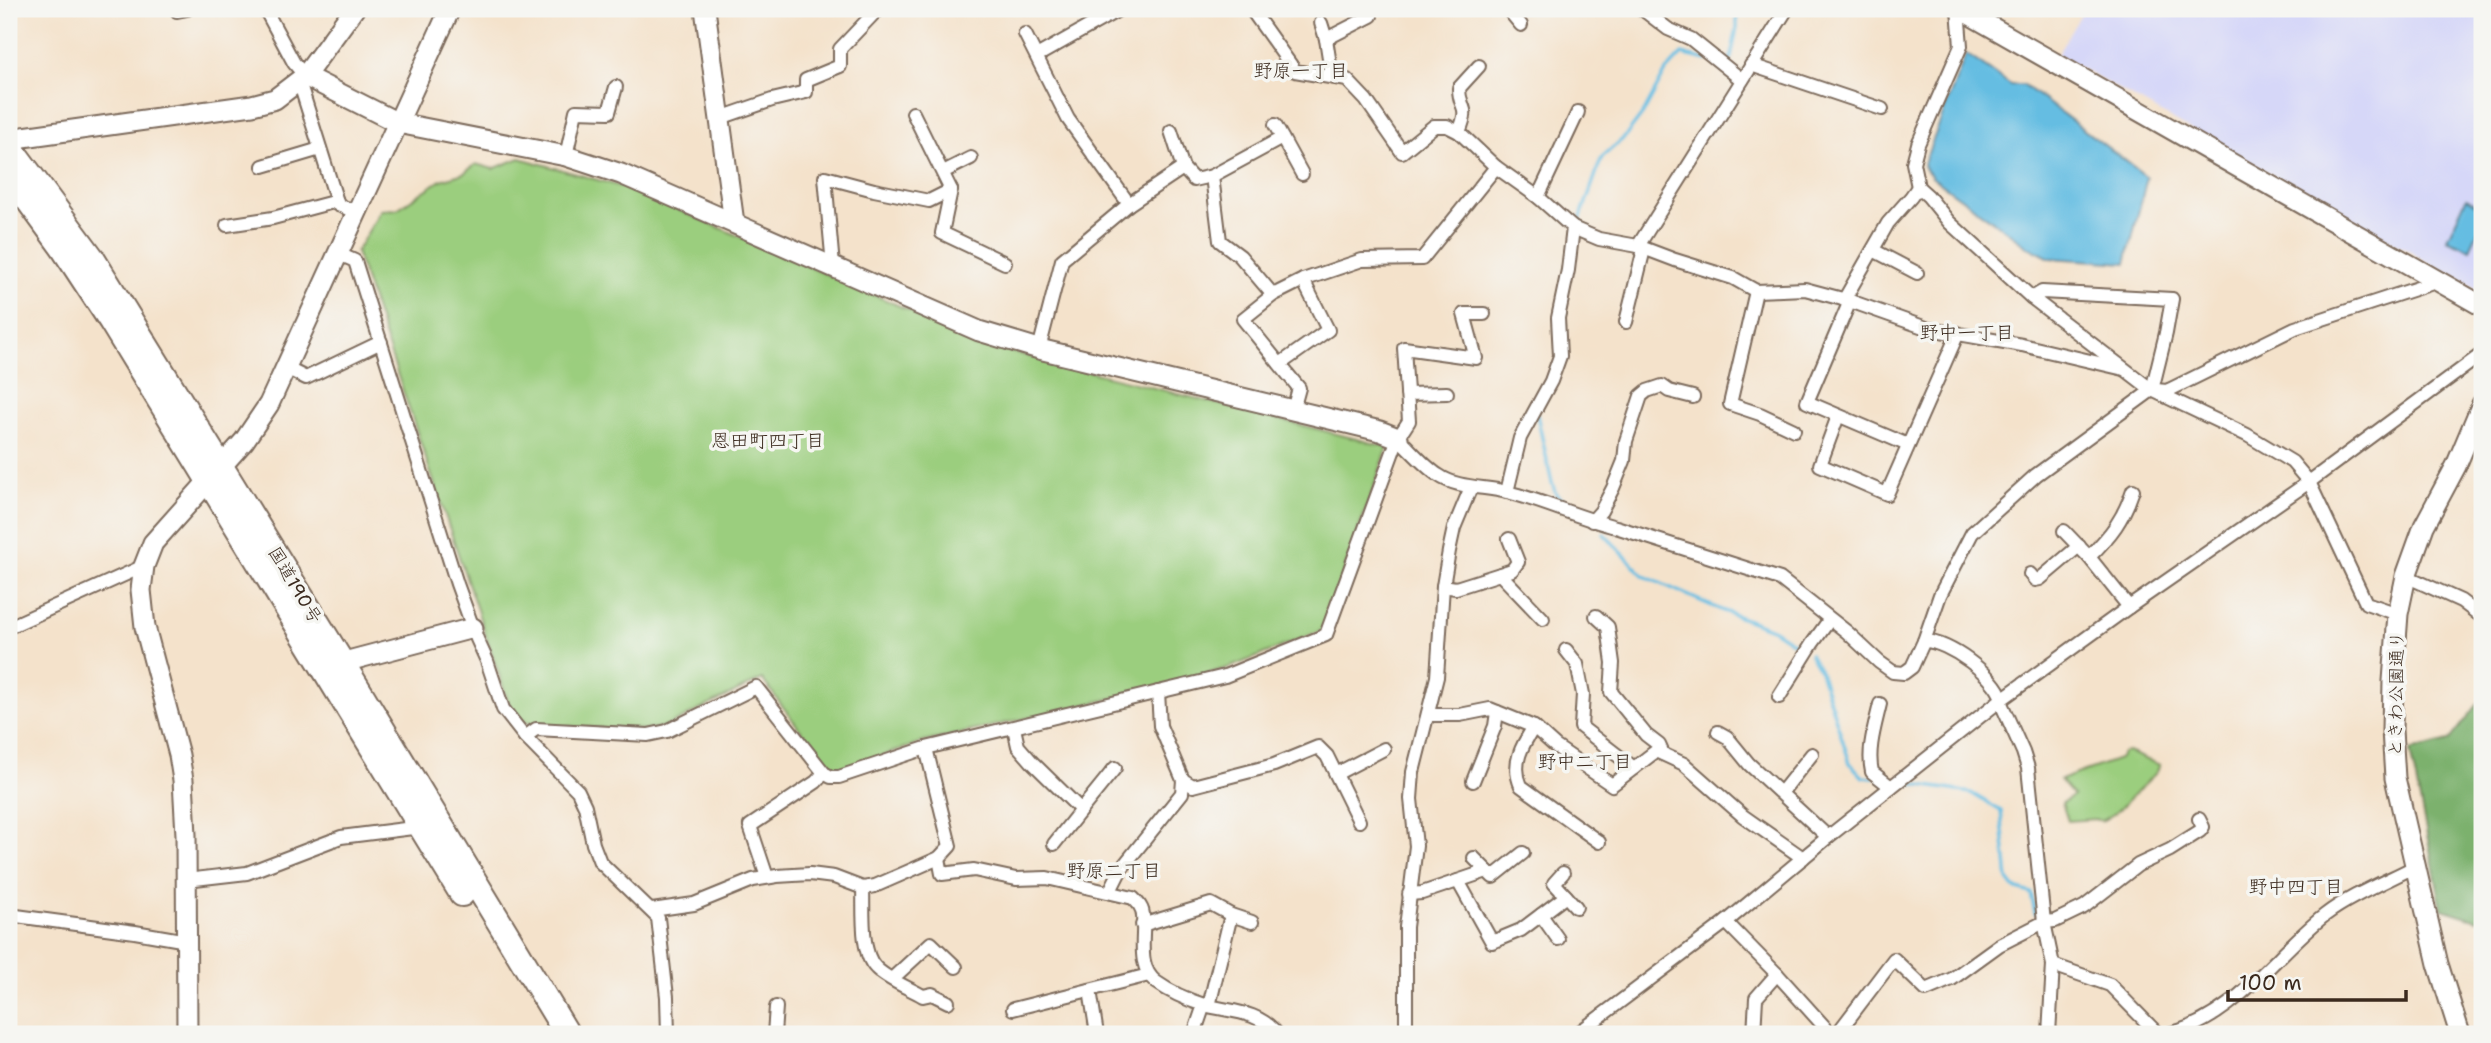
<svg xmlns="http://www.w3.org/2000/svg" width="2491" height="1043" viewBox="0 0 2491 1043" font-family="'Shantell Sans','Klee One',sans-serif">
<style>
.built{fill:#d6d7f8}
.green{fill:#9bce7e;stroke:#6b7c4e;stroke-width:2}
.forest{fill:#7cb16d;stroke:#5c6e46;stroke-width:2}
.water{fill:#65bde2;stroke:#507480;stroke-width:2}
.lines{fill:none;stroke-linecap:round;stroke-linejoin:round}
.stream{stroke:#65bde2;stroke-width:3.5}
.street-casing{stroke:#7c6a5b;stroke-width:16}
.secondary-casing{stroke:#7c6a5b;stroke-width:23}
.highway-casing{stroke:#7c6a5b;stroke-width:28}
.street{stroke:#fff;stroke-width:12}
.secondary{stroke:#fff;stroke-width:19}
.highway{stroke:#fff;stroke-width:24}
.labels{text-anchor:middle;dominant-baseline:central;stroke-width:7;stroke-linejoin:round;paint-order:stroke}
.street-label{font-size:18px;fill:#3b2a1e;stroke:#f6f6f2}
.neighbourhood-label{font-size:19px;fill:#3b2a1e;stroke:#f6f6f2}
</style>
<rect width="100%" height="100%" fill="#f6f6f2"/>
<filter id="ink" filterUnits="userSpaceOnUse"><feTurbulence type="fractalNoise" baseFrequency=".0143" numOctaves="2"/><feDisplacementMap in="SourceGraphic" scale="14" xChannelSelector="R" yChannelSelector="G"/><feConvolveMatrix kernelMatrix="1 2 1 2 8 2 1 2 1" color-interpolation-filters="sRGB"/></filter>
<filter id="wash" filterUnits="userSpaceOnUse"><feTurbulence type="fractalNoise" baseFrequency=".00686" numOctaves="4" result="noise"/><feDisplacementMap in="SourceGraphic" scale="28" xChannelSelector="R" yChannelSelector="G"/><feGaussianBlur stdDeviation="1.57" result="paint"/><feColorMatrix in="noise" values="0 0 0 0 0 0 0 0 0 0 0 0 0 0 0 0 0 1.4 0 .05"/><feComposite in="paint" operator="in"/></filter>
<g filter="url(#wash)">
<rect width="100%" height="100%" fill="#f4e2cb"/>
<!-- built -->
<polygon class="built" points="2084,9 2482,9 2482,292 2057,55"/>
<!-- green -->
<g class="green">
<polygon points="520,158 633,190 996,348 1388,447 1323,630 1231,667 1157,688 924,742 841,769 826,764 762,679 667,726 646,730 533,725 513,716 356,252 381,210 397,209 441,180 464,173 476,164 493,169"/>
<polygon points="2128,752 2160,765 2156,773 2115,813 2102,821 2095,819 2068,821 2062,803 2074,796 2060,780 2119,759 2123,753"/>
</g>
<!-- forest -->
<polygon class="forest" points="2482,699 2482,919 2477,920 2442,909 2410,751 2449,741"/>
<!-- water -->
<g class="water">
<polygon points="1966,54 2011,85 2024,85 2147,177 2126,263 2050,258 2030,248 1933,178 1923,166"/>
<polygon points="2466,199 2482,207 2482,223 2470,249 2447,239"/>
</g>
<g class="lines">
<!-- stream -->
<g class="stream">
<polyline points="1728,62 1731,58 1737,27 1737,9"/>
<polyline points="1578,225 1602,157 1625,137 1644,112 1666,71 1682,54 1706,60"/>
<polyline points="1537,415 1552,483 1556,494 1570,508"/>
<polyline points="1604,534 1644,576 1721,610 1772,629 1801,648"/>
<polyline points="1810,654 1820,671 1850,763 1863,777 1873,778"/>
<polyline points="1908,783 1971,793 2001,811 2008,880 2014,888 2031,893 2035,914"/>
</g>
</g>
</g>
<g filter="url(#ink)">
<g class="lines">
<defs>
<g id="street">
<polyline points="265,9 294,63 305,76"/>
<polyline points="1251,9 1295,71 1347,80 1366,100 1402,152 1434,126 1447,126 1459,132 1496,167 1538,197 1573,228 1599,239 1638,246 1675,260 1733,278 1756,291 1805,289 1850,301 1929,329 2022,345 2124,369"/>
<polyline points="1510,9 1511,13 1521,25"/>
<polyline points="1642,9 1668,29 1691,39 1742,80"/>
<polyline points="1958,9 1961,46 1918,144 1913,163 1918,187 1928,196 1949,222 2032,298 2152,390 2247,435 2292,462 2309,482 2366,603 2398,614"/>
<polyline points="177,11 187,9"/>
<polyline points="1321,23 1326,39 1332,77"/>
<polyline points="1025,34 1068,119 1129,204"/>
<polyline points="1326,39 1371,16"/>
<polyline points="1042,53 1120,9"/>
<polyline points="1751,65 1882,109"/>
<polyline points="299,81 338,205 357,212"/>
<polyline points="720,118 772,100 806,92 806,80 840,66 840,49 878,9"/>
<polyline points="1275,125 1302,174"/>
<polyline points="1171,131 1183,168 1194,180 1212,176 1220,241 1240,256 1273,295"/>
<path d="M1459 132C1471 103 1459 111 1459 88L1479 66"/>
<polyline points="566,156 576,111 609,112 616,87"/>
<polyline points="263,166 320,149"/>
<polyline points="943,172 971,158"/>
<polyline points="1212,176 1282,138"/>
<polyline points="951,190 942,233 1005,263"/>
<polyline points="1538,197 1578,112"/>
<polyline points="227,225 273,218 337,201"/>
<polyline points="1638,246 1787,9"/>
<polyline points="1873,250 1917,273"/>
<polyline points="339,254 355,261 457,584 477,639 487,661 503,709 525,737 578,791 585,806 593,844 600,862 658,918 667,997 668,1034"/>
<polyline points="833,266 825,177 874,190 929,201 951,190 913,113"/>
<polyline points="1756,291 1730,404 1760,414 1794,430"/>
<polyline points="1844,300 1888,223 1911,197 1918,187"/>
<polyline points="1850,301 1807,402 1908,445"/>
<polyline points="1626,322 1644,249"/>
<polyline points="1039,349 1062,260 1129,204 1183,168"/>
<polyline points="1280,364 1328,330 1303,280"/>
<polyline points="286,368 306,378 381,342"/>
<polyline points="2156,390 2167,391 2295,328 2439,281"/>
<polyline points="1407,394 1447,393"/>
<polyline points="1293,410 1299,388 1243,319 1273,295 1303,280 1362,260 1422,259 1496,167"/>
<polyline points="1838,416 1820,465 1887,494 1958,333"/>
<path d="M1398 438C1411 450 1424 466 1438 475 1458 489 1485 486 1507 492 1544 501 1579 518 1616 527L1780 579 1847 632 1879 662 1893 672 1904 673 1912 667 1924 641 1940 595 1972 533 2036 475 2152 390 2166 333 2172 299 2042 292 2032 298"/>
<polyline points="1507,492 1520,438 1551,381 1560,356 1558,318 1568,270 1573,228"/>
<polyline points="1592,521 1601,511 1613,488 1624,461 1626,441 1641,396 1647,391 1662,386 1669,391 1693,397"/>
<polyline points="2064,531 2089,557 2129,607"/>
<polyline points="1509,539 1518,562 1512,570 1500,574 1543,619"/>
<path d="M2089 557C2111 535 2123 520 2133 490"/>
<polyline points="2030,574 2035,580 2040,579 2079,546"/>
<polyline points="2406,576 2461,601 2482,617"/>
<polyline points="1443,586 1456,588 1500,574"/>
<polyline points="1596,616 1608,627 1613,663 1611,692 1646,735 1659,745 1663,754"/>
<polyline points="9,627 144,566"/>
<path d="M1924 641C1948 641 1996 676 2002 699"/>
<polyline points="1566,650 1577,664 1583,694 1581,727 1634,768"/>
<polyline points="1779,697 1812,644 1830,619"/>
<polyline points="2000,701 2023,752 2028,768 2044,922 2053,965 2049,1034"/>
<path d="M1880 704C1875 726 1867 750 1872 772L1891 787"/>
<polyline points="1428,715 1460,715 1490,709 1534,727 1555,746 1612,785 1656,751 1684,764 1743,816 1803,858"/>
<path d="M1534 727C1522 745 1511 764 1521 786L1599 842"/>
<polyline points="1014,728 1018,746 1032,762 1081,810 1115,768"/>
<polyline points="1718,732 1727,737 1749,764 1828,837"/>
<polyline points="525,737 536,729 648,735 667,731 756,687 824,773 831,777 839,777 926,748 1225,676 1326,635 1398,438 1409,421 1404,348 1476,358 1464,314 1484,314"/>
<polyline points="1336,774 1384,749"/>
<polyline points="1183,780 1193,786 1274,765 1318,747 1327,756 1359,821"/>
<polyline points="1473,781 1495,726 1497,712"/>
<polyline points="1781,793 1812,754"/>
<polyline points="1054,844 1081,810"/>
<path d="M939 858 942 874 974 870 1016 879 1047 878 1133 898C1138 903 1143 908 1143 916 1145 937 1136 966 1156 982 1170 992 1188 1000 1204 1005 1231 1012 1258 1010 1277 1034"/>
<polyline points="1474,858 1493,877 1523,853"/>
<polyline points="1563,873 1554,883 1576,907"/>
<polyline points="767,877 750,826 816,782 824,773"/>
<polyline points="186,880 247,873 341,837 421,827"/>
<polyline points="1458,881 1492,942 1521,930 1566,896"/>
<path d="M863 888C864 910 860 953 876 968 888 980 909 988 923 996L932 994 948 1002"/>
<polyline points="1110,891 1121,869 1182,793 1183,780 1160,726 1158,692"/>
<polyline points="1409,894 1422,893 1487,871"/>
<polyline points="652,910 694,904 753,880 777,876 810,874 834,877 863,888 875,886 939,858 950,846 926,748"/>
<polyline points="9,915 135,932 187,941"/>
<polyline points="1541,915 1558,939"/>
<polyline points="1726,922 1777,974 1831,1034"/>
<polyline points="1142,925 1211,904 1231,915 1252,922"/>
<polyline points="2053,965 2110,985 2158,1034"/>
<polyline points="893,978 931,943 956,967"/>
<polyline points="1090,990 1097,1034"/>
<polyline points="1209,1006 1231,915"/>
<polyline points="1013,1009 1149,975"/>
<polyline points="774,1034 776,1007"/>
<polyline points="1194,1034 1204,1005"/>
<polyline points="1406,1034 1406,927 1416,846 1411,799 1413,772 1437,677 1443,586 1449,551 1454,528 1471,487"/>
<polyline points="1577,1034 1726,922 1828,837 2002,699 2129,607 2309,482 2482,354"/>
<polyline points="1754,1034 1756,998 1777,974"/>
<polyline points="1837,1034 1894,959 1926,990 1952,979 1999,945 2044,922 2055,921 2084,907 2138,865 2170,850 2200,831 2203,827 2199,819"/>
<path d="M2168 1034C2234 1019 2274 955 2325 915 2350 896 2387 881 2416 866"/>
</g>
<g id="secondary">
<polyline points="705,9 734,223"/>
<polyline points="1960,9 2482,306"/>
<polyline points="305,76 398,123 566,156 621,174 979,331 1039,349 1380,431 1398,438"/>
<polyline points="9,139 252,105 275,99 305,76 354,9"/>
<polyline points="329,666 473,628"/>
<polyline points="187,1034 186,835 183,780 179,755 145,627 141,590 144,566 153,543 244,441 269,404 450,9"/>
<polyline points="2460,1034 2438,964 2395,778 2392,730 2393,681 2398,614 2406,576 2424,526 2456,466 2482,404"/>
</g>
<g id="highway">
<polyline points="9,146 92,258 357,687 567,1034"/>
<polyline points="9,174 63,248 111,321 462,894"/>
</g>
</defs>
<!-- street casing -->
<use href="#street" class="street-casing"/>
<!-- secondary casing -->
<use href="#secondary" class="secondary-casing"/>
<!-- highway casing -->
<use href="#highway" class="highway-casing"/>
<!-- street -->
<use href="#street" class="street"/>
<!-- secondary -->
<use href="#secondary" class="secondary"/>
<!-- highway -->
<use href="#highway" class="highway"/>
</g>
</g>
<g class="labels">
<!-- street labels -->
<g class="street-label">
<text transform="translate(295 585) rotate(59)">国道190号</text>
<text transform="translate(2396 694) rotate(-89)">ときわ公園通り</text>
</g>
<!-- neighbourhood labels -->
<g class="neighbourhood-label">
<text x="1301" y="70">野原一丁目</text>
<text x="1967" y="332">野中一丁目</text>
<text x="768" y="440">恩田町四丁目</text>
<text x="1585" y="761">野中二丁目</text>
<text x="1114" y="870">野原二丁目</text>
<text x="2296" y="886">野中四丁目</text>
</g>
</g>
<!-- margin -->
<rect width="2491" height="1043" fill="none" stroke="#f6f6f2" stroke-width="35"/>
<!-- scale -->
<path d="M2228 990v10h178v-10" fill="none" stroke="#3b2a1e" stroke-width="3.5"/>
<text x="2239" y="990" font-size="21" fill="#3b2a1e" stroke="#f6f6f2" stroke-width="5" paint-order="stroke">100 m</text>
</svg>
